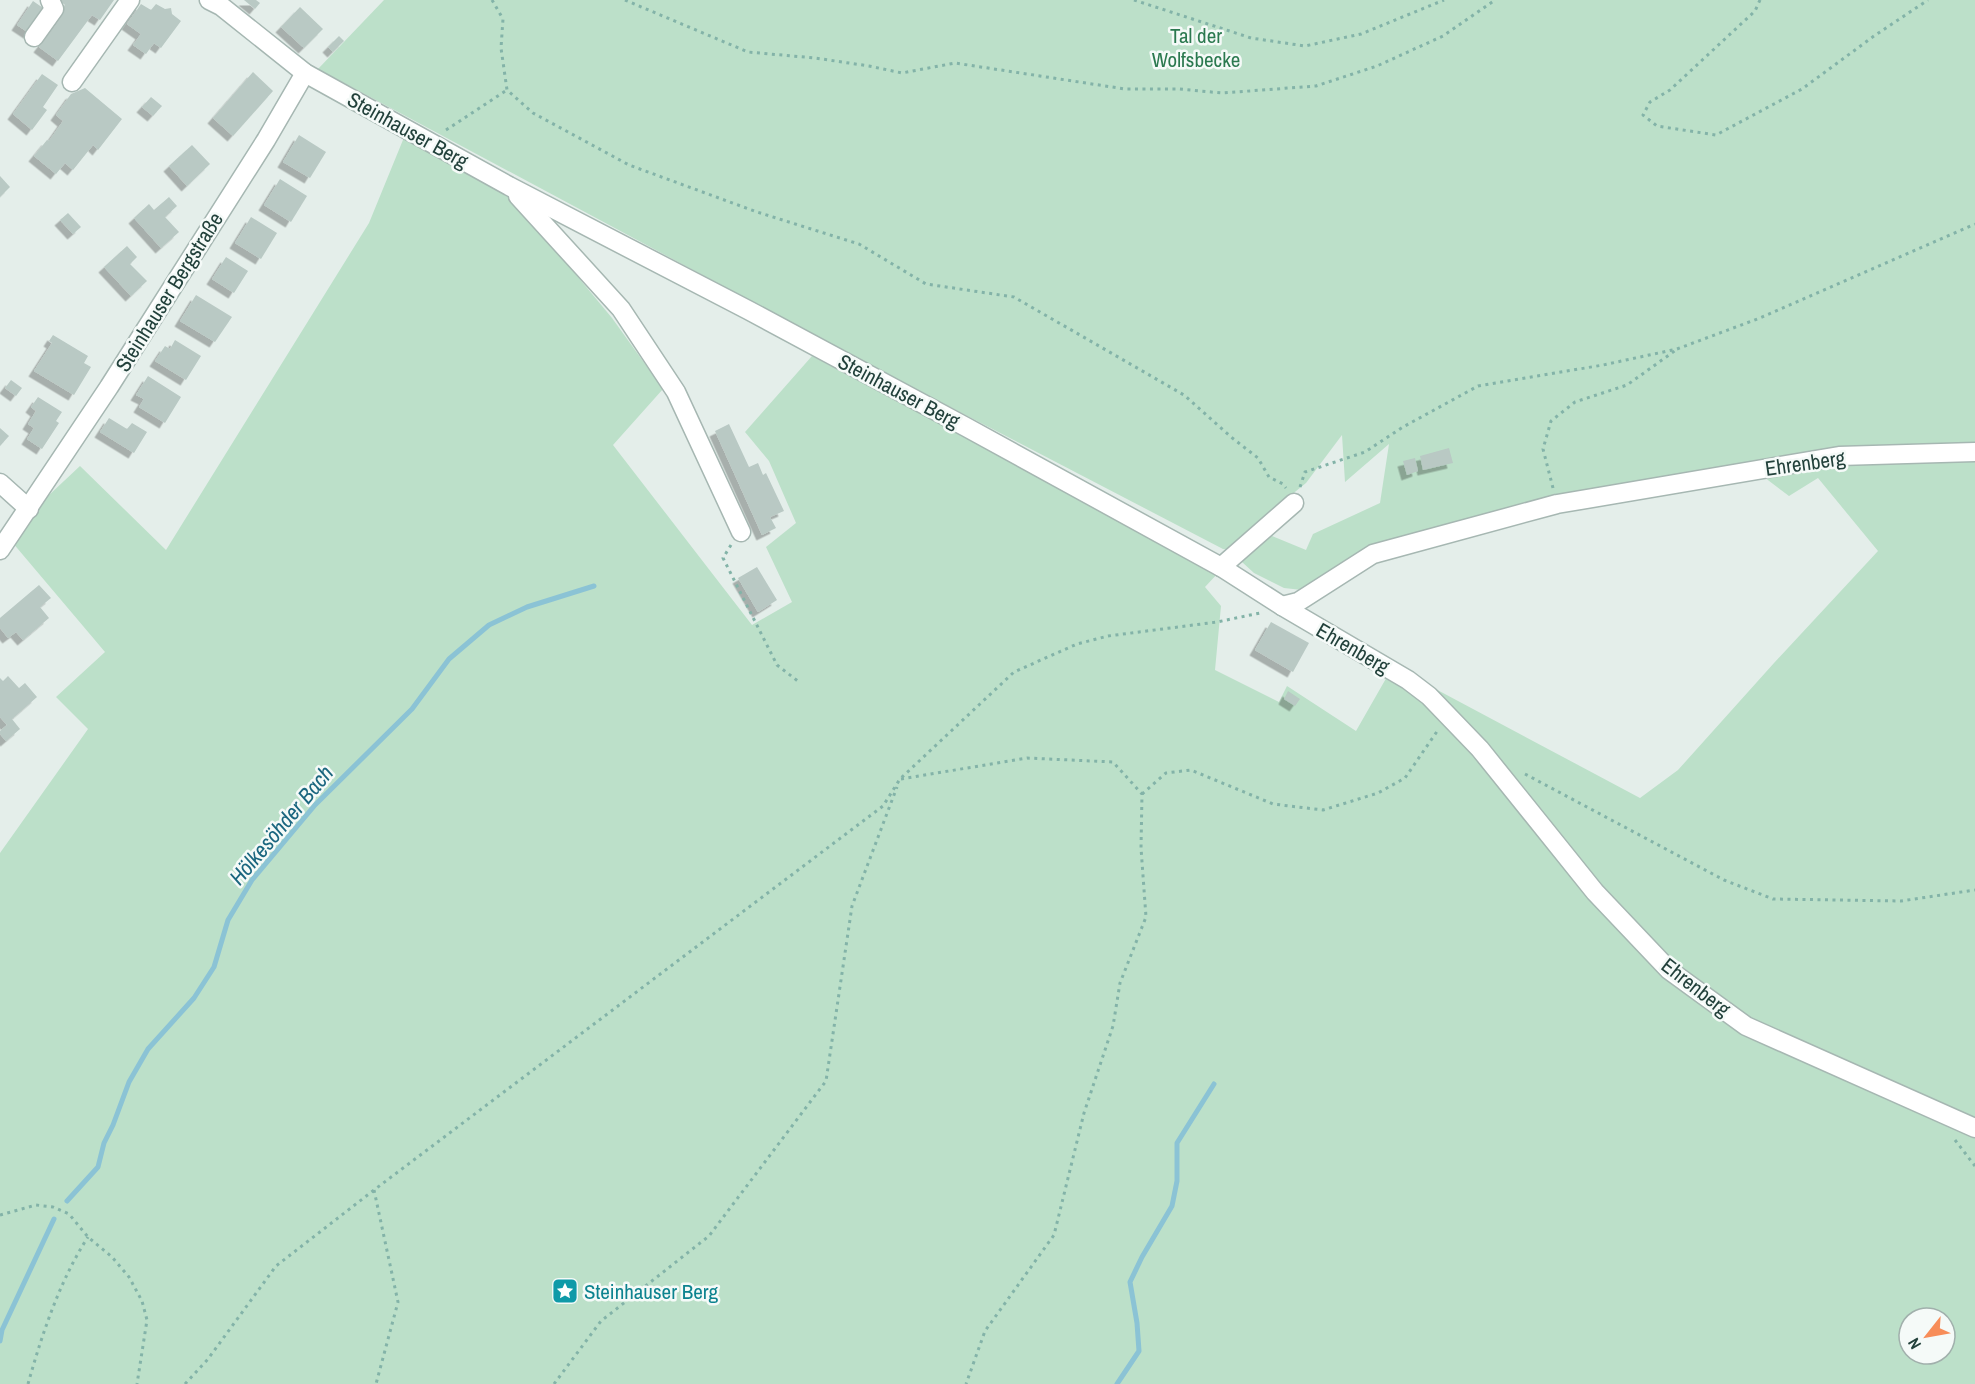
<svg xmlns="http://www.w3.org/2000/svg" width="1975" height="1384" viewBox="0 0 1975 1384" font-family="'Archivo Narrow',sans-serif">
<style>
.green{fill:#bce0c9;fill-rule:evenodd}
.lines{fill:none;stroke-linecap:round;stroke-linejoin:round}
.stream{stroke:#8bc3d5;stroke-width:5}
.building{fill:#b9c9c4;filter:url(#shadow)}
.minor-casing{stroke:#a6b7b2;stroke-width:21}
.path{stroke:#83b3a8;stroke-width:3;stroke-dasharray:3 4.5;stroke-linecap:butt}
.minor{stroke:#fff;stroke-width:18}
.labels{text-anchor:middle;dominant-baseline:central;stroke-width:5;stroke-linejoin:round;paint-order:stroke}
.park-label{font-size:21px;fill:#2b794f;stroke:#f5faf8}
.street-label{font-size:21px;fill:#22413b;stroke:#f5faf8}
.culture-label{font-size:21px;fill:#0d838f;stroke:#f5faf8;text-anchor:start}
.water-label{font-size:22px;font-style:italic;fill:#1a667f;stroke:#f5faf8}
</style>
<defs>
<filter id="shadow"><feDropShadow dx="-5.5" dy="5.5" stdDeviation="0" flood-color="#0004"/></filter>
</defs>
<rect width="100%" height="100%" fill="#e4eeea"/>
<!-- green -->
<path class="green" d="M384 0H1975V1384H0V853L88 729 56 697 105 652 12 542 32 511 80 466 166 550 369 223 405 135 509 194 612 318 663 389 613 445 752 625 792 602 766 547 796 523 769 461 745 432 812 356 1219 572 1205 587 1221 606 1215 670 1279 702 1287 686 1356 731 1388 675 1398 669 1640 798 1678 770 1774 663 1878 551 1818 478 1789 496 1760 474 1552 510 1379 550 1302 590 1284 588 1254 573 1242 562V555L1272 536 1306 550 1313 534 1380 503 1389 444 1345 482 1342 435 1306 483 1259 521 1237 547 1231 550 1223 549 904 383 318 69ZM1909 1318H1945V1354H1909Z"/>
<g class="lines">
<!-- stream -->
<g class="stream">
<polyline points="67,1201 98,1167 104,1143 113,1125 129,1082 148,1049 194,998 214,967 228,920 252,880 315,805 412,709 449,659 489,625 527,607 594,586"/>
<polyline points="0,1341 2,1330 54,1219"/>
<polyline points="1117,1384 1139,1351 1137,1323 1130,1282 1142,1257 1172,1206 1177,1181 1177,1143 1214,1084"/>
</g>
</g>
<!-- building -->
<g class="building">
<polygon points="61,0 114,0 100,20 92,15 58,61 39,47 58,22 54,19 65,5 60,1"/>
<polygon points="244,0 256,0 260,3 255,9"/>
<polygon points="33,1 46,10 29,33 17,25"/>
<polygon points="141,4 151,10 156,4 165,9 171,8 172,14 181,21 161,48 154,43 146,54 133,45 141,34 127,24"/>
<polygon points="300,7 323,29 304,48 281,27"/>
<polygon points="339,36 344,41 333,52 328,47"/>
<polygon points="253,72 273,91 233,136 213,118"/>
<polygon points="42,74 58,85 43,107 47,110 32,130 13,114"/>
<polygon points="85,88 122,119 98,150 93,145 73,170 65,163 56,174 34,156 47,140 49,141 63,121 56,115 71,94"/>
<polygon points="151,97 162,106 153,116 142,107"/>
<polygon points="299,135 326,152 310,178 283,162"/>
<polygon points="192,145 210,164 187,186 169,166"/>
<polygon points="0,176 10,187 0,197"/>
<polygon points="280,179 307,196 291,222 264,205"/>
<polygon points="169,197 177,206 165,217 179,232 161,248 134,218 149,204 154,210"/>
<polygon points="68,213 81,227 73,234 60,220"/>
<polygon points="251,217 277,233 261,259 235,243"/>
<polygon points="127,246 137,257 130,264 147,281 131,296 104,267"/>
<polygon points="226,257 248,271 234,293 212,279"/>
<polygon points="196,295 232,317 215,342 180,321"/>
<polygon points="53,335 88,356 84,363 91,367 74,395 34,371 52,343 49,341"/>
<polygon points="175,340 201,356 186,380 155,361 165,346 170,349"/>
<polygon points="148,376 181,397 165,423 139,407 144,399 136,395"/>
<polygon points="11,380 22,388 16,396 5,388"/>
<polygon points="38,397 62,412 56,421 59,423 42,449 27,439 34,428 28,424 36,411 31,407"/>
<polygon points="109,418 127,429 132,423 147,432 134,453 100,432"/>
<polygon points="729,424 749,467 758,463 763,475 766,473 784,511 770,517 776,528 762,535 715,431"/>
<polygon points="0,428 9,436 0,446"/>
<polygon points="1449,448 1453,463 1423,470 1420,456"/>
<polygon points="1415,458 1418,471 1407,475 1403,461"/>
<polygon points="757,567 777,600 758,612 738,578"/>
<polygon points="39,585 51,598 40,607 49,618 23,640 16,632 8,638 0,628 0,618"/>
<polygon points="1271,622 1309,643 1293,672 1255,650"/>
<polygon points="8,676 19,688 25,683 37,697 12,719 20,729 6,741 0,734 0,731 7,725 0,717 0,678 3,681"/>
<polygon points="1288,691 1300,699 1295,706 1284,699"/>
</g>
<g class="lines">
<defs>
<g id="minor">
<polyline points="209,0 221,6 305,73 509,186 748,310 966,427 1221,567 1282,606 1408,680 1429,696 1480,749 1595,892 1669,970 1746,1026 1975,1128"/>
<polyline points="34,37 54,9 50,0"/>
<polyline points="72,82 130,0"/>
<polyline points="518,196 621,309 676,392 741,532"/>
<polyline points="0,483 29,509"/>
<polyline points="0,550 109,387 266,140 305,73"/>
<polyline points="1221,567 1294,503"/>
<polyline points="1282,606 1298,602 1373,554 1557,504 1839,456 1975,452"/>
</g>
</defs>
<!-- minor casing -->
<use href="#minor" class="minor-casing"/>
<!-- path -->
<g class="path">
<polyline points="492,0 503,19 501,48 507,90 533,113 629,165 757,212 859,244 926,284 1014,297 1184,395 1231,437 1258,458 1269,477 1283,484 1286,488"/>
<polyline points="625,0 748,52 815,58 869,66 902,73 955,63 1125,89 1179,89 1222,93 1316,86 1377,66 1443,36 1495,0"/>
<polyline points="1134,0 1251,38 1305,46 1361,34 1444,0"/>
<polyline points="1760,0 1755,11 1670,90 1650,102 1643,115 1657,126 1716,135 1802,89 1874,36 1928,0"/>
<polyline points="446,130 507,90"/>
<polyline points="1300,487 1305,472 1365,452 1403,427 1478,386 1603,365 1677,349 1760,318 1975,224"/>
<polyline points="1553,488 1543,449 1551,421 1575,402 1627,385 1676,350"/>
<polyline points="731,545 723,558 777,665 799,682"/>
<polyline points="1525,774 1724,880 1773,899 1901,901 1975,890"/>
<polyline points="901,779 1027,758 1113,762 1142,794 1141,848 1146,917 1120,983 1113,1026 1084,1113 1054,1235 985,1331 966,1384"/>
<polyline points="1142,794 1166,773 1191,770 1273,804 1323,810 1378,793 1405,778 1438,730"/>
<polyline points="1955,1140 1975,1166"/>
<polyline points="374,1190 398,1302 376,1384"/>
<polyline points="0,1215 36,1205 53,1207 69,1214 88,1237 112,1257 129,1277 142,1301 147,1320 137,1384"/>
<path d="M28 1384C42 1334 60 1280 88 1237"/>
<polyline points="185,1384 208,1359 276,1266 374,1190 883,806 900,779 1014,672 1077,644 1108,636 1217,622 1260,613"/>
<polyline points="554,1384 601,1321 709,1236 826,1081 852,906 897,787"/>
</g>
<!-- minor -->
<use href="#minor" class="minor"/>
</g>
<!-- icons -->
<defs>
<symbol id="sight-square" viewBox="-11 -11 22 22"><rect x="-9" y="-9" width="18" height="18" rx="4" fill="#0f9aa8" stroke="#f5faf8"/><path d="M0-6L1.8-2.2L6-1.7L2.9 1.2L3.7 5.4L0 3.3L-3.7 5.4L-2.9 1.2L-6-1.7L-1.8-2.2Z" fill="#fff"/></symbol>
</defs>
<g fill-rule="evenodd">
<use href="#sight-square" x="550" y="1276" width="30" height="30"/>
</g>
<g class="labels">
<!-- park labels -->
<g class="park-label">
<text x="1196" y="35">Tal der<tspan x="1196" dy="24">Wolfsbecke</tspan></text>
</g>
<!-- street labels -->
<g class="street-label">
<text transform="translate(408 130) rotate(29)">Steinhauser Berg</text>
<text transform="translate(169 292) rotate(-58)">Steinhauser Bergstraße</text>
<text transform="translate(899 391) rotate(28)">Steinhauser Berg</text>
<text transform="translate(1805 463) rotate(-8)">Ehrenberg</text>
<text transform="translate(1353 648) rotate(30)">Ehrenberg</text>
<text transform="translate(1696 987) rotate(38)">Ehrenberg</text>
</g>
<!-- culture labels -->
<g class="culture-label">
<text x="584" y="1291">Steinhauser Berg</text>
</g>
<!-- water labels -->
<g class="water-label">
<text transform="translate(281 825) rotate(-50)">Hölkesöhder Bach</text>
</g>
</g>
<!-- north arrow -->
<g transform="translate(1927 1336) rotate(239)"><circle r="28" fill="#f5faf8" stroke="#a1b0ac" stroke-width="1.5"/>
<path d="M0-4.5L10 22L0 15L-10 22Z" fill="#f78d59"/>
<text y="-9" font-size="16" font-weight="bold" text-anchor="middle" fill="#22413b">N</text>
</g>
</svg>
